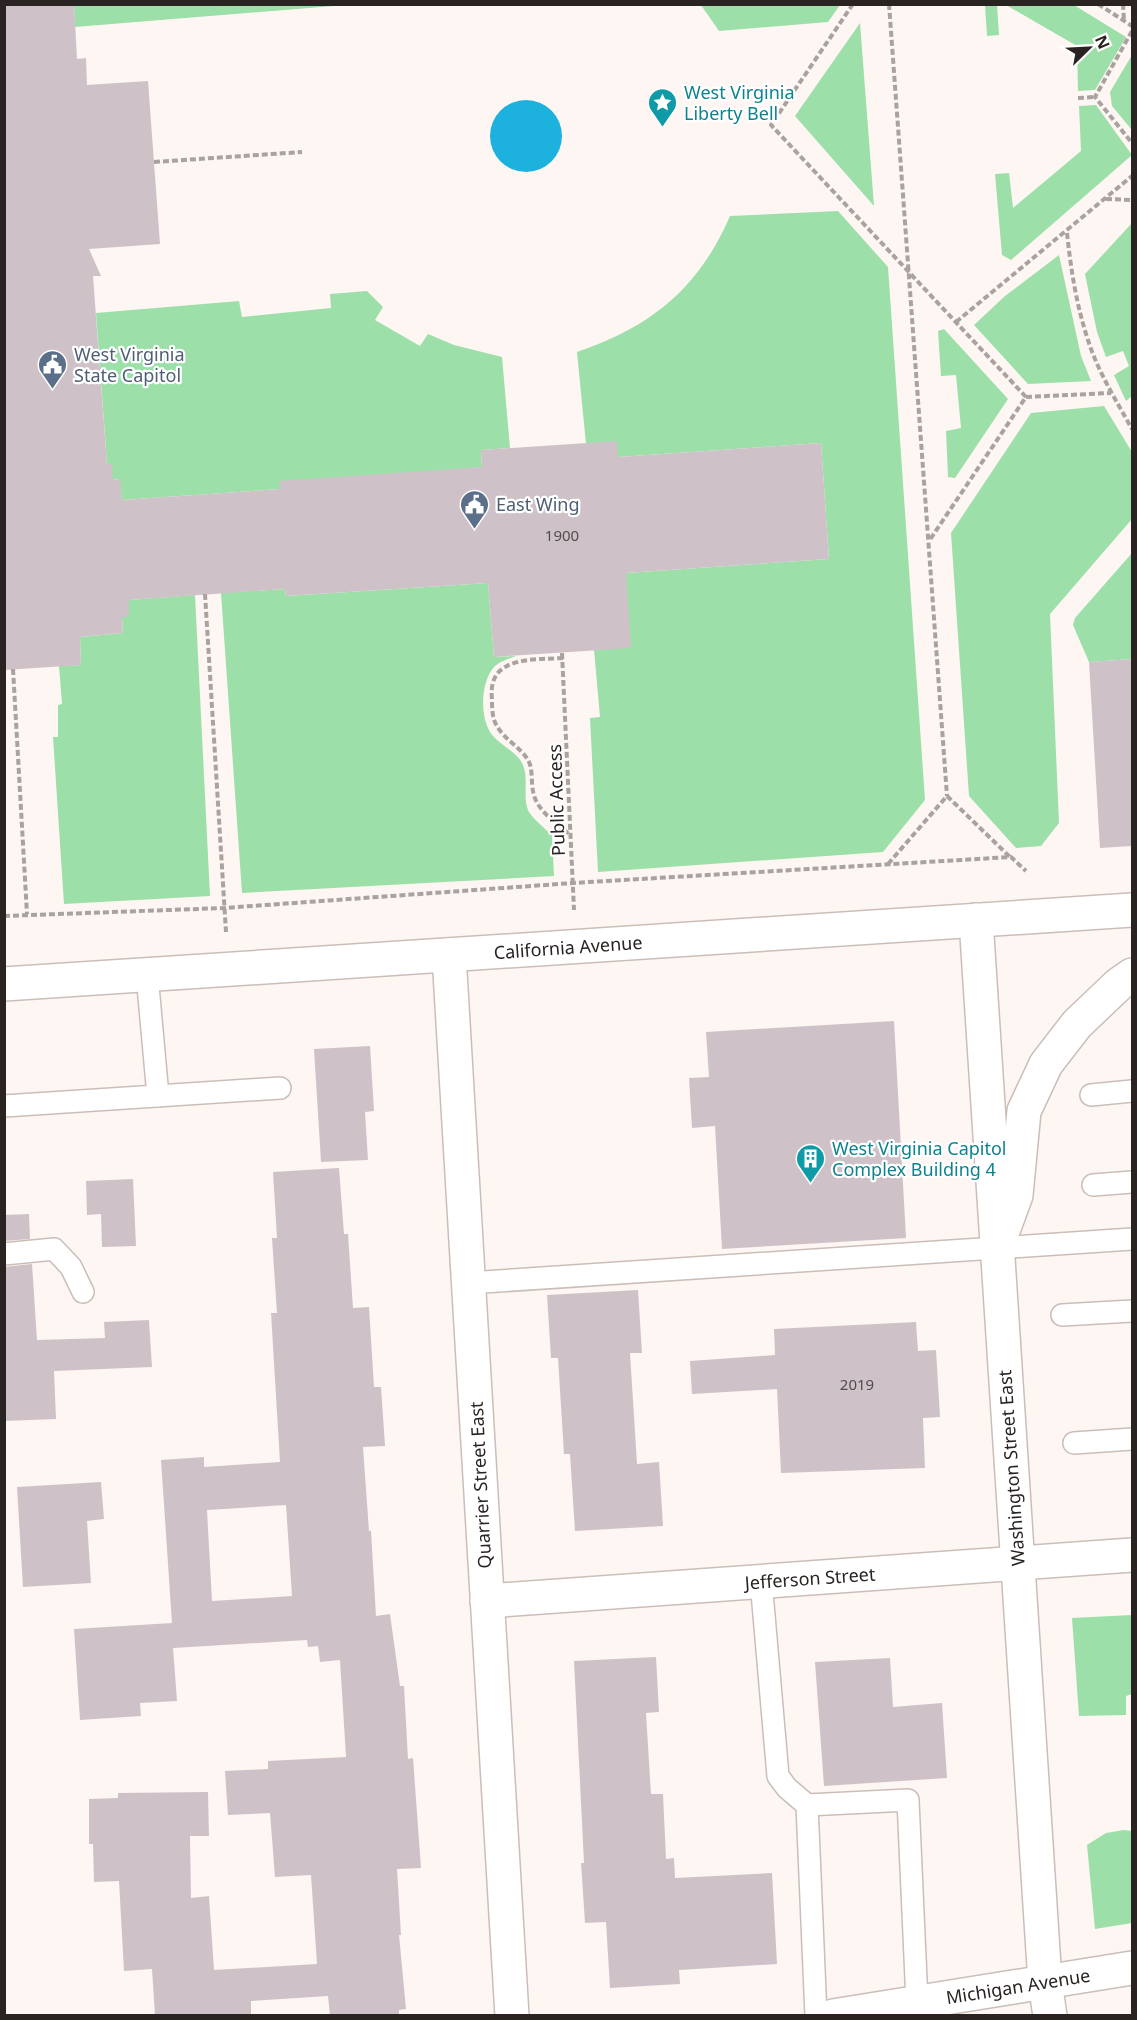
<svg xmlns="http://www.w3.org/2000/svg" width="1137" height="2020" viewBox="0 0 1137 2020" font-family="'Noto Sans',sans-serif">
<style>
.green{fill:#9cdfa9}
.water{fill:#1cb2dd}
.building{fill:#cec2c8;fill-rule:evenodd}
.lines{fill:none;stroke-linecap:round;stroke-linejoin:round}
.service-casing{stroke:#cbbeb8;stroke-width:24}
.minor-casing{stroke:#cbbeb8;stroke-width:36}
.tertiary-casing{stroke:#cbbeb8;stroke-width:36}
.path{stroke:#a9a29f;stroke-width:4;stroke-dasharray:6 3;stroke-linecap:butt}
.service{stroke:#fff;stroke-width:21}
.minor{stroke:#fff;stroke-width:33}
.tertiary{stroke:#fff;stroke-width:33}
.labels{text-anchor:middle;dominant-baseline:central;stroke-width:4.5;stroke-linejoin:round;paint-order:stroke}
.number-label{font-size:15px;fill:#524c4c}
.culture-label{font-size:18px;fill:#0d838f;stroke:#fff;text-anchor:start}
.service-label{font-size:18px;fill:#4e5e75;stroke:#fff;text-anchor:start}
.street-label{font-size:18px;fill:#292422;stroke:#fff}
</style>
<rect width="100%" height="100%" fill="#fef6f2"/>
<!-- green -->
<g class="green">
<polygon points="74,5 346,5 75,27"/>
<polygon points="701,5 840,5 828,22 719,31"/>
<polygon points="985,5 997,5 999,35 987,36"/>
<polygon points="1006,5 1074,5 1126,37 1095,90 1078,91 1077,46"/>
<polygon points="860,23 874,206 795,116"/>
<polygon points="1132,55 1132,130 1112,106 1110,92"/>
<polygon points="1096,105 1132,155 1011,260 1002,255 995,174 1009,173 1013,208 1081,151 1079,106"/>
<path d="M838 211 888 267 925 800 883 852 598 872 590 718 600 717 594 650 626 573 829 559 821 443 618 457 586 444 577 352C651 327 699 288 730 216Z"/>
<polygon points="1132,223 1132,396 1126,401 1114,375 1129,366 1123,351 1106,357 1097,332 1085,274"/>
<polygon points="1059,255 1081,356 1091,381 1028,384 974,325 1005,296"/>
<polygon points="367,291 383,307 375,320 420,346 428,334 454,345 502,357 510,448 481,450 482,467 280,489 122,500 119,479 113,480 107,464 96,313 239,301 242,317 331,308 330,294"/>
<polygon points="944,329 1008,399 955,478 948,477 946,431 961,428 956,375 941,376 938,331"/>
<polygon points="1104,406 1132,452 1132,519 1050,614 1059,823 1041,846 1016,848 969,796 951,533 1031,413"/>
<polygon points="1132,553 1132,659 1089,662 1073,625 1075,618"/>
<path d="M488 583 494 657 516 656C509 659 501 661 495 666 480 681 479 720 493 736 502 746 518 753 523 765 529 779 522 799 529 812 534 820 545 828 552 836L554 876 242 893 221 593 285 589 286 596Z"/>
<polygon points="195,595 210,896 64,904 53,737 58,737 58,705 62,704 59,666 81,665 80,637 123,633 122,617 129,617 129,600"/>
<polygon points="1132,1615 1132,1694 1126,1696 1126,1715 1079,1716 1072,1618"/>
<polygon points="1124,1830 1132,1831 1132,1923 1095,1929 1087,1845 1106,1833"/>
</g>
<!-- water -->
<circle class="water" cx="526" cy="136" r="36"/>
<!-- building -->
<g class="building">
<polygon points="4,4 74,4 77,59 86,58 87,85 148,81 160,244 89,249 101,276 93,276 107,464 112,464 113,480 120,479 122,500 280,489 279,481 482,467 481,450 617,441 618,457 821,443 829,559 626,573 631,648 494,657 488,583 286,596 285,589 129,600 129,617 122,617 123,633 80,637 81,665 4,670"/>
<polygon points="1132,659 1132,846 1100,848 1089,662"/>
<polygon points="894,1021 906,1238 722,1249 715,1126 692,1128 689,1078 709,1077 706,1032"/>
<polygon points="370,1046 374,1111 365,1112 368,1160 321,1162 314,1049"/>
<path d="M339 1168 344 1234H348L353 1308 369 1307 374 1387H381L385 1446 363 1447 369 1531H371L376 1616 390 1614 400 1686H404L408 1759 413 1758 421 1868 397 1869 401 1935H399L406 2009 399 2010V2016H330L328 1996 251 2001V2016H155L152 1969 124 1971 119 1881 94 1882 93 1844H89V1799L118 1798V1793L208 1792 209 1836H190L191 1898 209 1896 214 1970 317 1964 311 1875 275 1877 270 1813 228 1815 225 1771 268 1769V1761L346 1757 340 1660 320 1662 318 1646 308 1647 307 1640 173 1648 177 1701 140 1703 141 1716 80 1720 74 1629 172 1623 161 1460 204 1457V1467L280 1462 271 1313H277L272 1238H277L273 1172ZM286 1505 292 1596 212 1601 207 1510Z"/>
<polygon points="133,1179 136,1246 102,1247 101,1214 87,1215 86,1181"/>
<polygon points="29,1214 30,1239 4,1241 4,1215"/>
<polygon points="32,1264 37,1340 105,1338 104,1322 149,1320 152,1367 54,1371 56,1419 4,1421 4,1267"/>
<polygon points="638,1290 642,1353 630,1353 637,1464 659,1462 663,1526 575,1531 570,1454 564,1454 558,1358 551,1358 547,1295"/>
<polygon points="916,1322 918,1351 936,1350 940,1417 923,1418 925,1468 781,1473 777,1389 692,1394 690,1361 775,1355 774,1329"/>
<polygon points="101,1482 104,1519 87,1521 91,1583 23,1587 17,1487"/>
<polygon points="656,1657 659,1712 646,1713 651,1794 663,1794 666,1859 674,1858 675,1878 772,1873 777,1964 679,1970 680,1984 610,1988 606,1922 585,1923 581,1863 584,1863 574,1661"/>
<polygon points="890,1658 893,1707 942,1703 947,1778 824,1786 815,1662"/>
</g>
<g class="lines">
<defs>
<g id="service">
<polyline points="147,975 158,1096"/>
<polyline points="1091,1095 1132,1091"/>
<polyline points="4,1106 280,1088"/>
<polyline points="1093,1185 1132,1182"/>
<polyline points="4,1254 54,1249 71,1267 83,1292"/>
<polyline points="468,1283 1132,1239"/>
<polyline points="1062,1315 1132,1311"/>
<polyline points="1074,1443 1132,1439"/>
<polyline points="761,1581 778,1776 787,1788 807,1805 816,2016"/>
<polyline points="807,1805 908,1800 917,2002"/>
</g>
<g id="minor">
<polyline points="449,955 512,2016"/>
<polyline points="487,1601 1132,1555"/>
<polyline points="833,2016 1132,1968"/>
</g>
<g id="tertiary">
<polyline points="976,920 1045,1982 1050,2016"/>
<polyline points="4,984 1132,910"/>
<polyline points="1001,1236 1016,1195 1024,1111 1046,1064 1077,1024 1119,984 1132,975"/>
</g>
</defs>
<!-- service casing -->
<use href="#service" class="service-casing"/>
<!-- minor casing -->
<use href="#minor" class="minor-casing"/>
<!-- tertiary casing -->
<use href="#tertiary" class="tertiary-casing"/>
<!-- path -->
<g class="path">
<polyline points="853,4 771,125 1026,397 929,541"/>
<polyline points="889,4 947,796"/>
<polyline points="1098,4 1132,26"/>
<polyline points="1123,4 1124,21"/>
<polyline points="1132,31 1095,97 1132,143"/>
<polyline points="1078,98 1095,97"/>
<polyline points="154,162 302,152"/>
<polyline points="1106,199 1132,200"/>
<path d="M1067 233C1071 271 1077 309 1090 346 1100 375 1117 402 1132 429"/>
<polyline points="956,322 1132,176"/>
<polyline points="1026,397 1111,393"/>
<polyline points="205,594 226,932"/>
<polyline points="562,653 574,910"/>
<path d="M563 658C534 660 487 655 492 699 492 707 492 719 497 726 504 739 520 747 528 760 533 768 531 782 533 791 536 811 557 823 571 836"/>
<polyline points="13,669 27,914"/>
<polyline points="888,864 947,796 1010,857"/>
<polyline points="4,916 224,908 573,883 1011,857 1026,871"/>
</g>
<!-- service -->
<use href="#service" class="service"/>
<!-- minor -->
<use href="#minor" class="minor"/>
<!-- tertiary -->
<use href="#tertiary" class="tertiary"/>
</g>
<!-- icons -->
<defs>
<symbol id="sight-pin" viewBox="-11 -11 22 30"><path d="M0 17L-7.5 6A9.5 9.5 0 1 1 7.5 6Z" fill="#0f9aa8" stroke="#fff"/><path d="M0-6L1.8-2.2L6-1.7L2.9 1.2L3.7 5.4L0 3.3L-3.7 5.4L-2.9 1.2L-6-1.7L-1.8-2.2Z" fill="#fff"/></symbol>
<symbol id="civic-pin" viewBox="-11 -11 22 30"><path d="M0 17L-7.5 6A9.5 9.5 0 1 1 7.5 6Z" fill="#5c6f8a" stroke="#fff"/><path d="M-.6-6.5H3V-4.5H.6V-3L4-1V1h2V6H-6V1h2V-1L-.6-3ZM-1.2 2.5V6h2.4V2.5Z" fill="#fff"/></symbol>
<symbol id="building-pin" viewBox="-11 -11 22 30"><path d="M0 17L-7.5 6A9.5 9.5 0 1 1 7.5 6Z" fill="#0f9aa8" stroke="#fff"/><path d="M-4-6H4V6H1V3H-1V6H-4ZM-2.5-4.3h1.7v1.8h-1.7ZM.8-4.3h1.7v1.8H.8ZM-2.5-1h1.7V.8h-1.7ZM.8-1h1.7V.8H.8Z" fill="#fff"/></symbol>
</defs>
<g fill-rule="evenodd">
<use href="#sight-pin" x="646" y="86" width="33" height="45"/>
<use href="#civic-pin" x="36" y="348" width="33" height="45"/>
<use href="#civic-pin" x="458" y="488" width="33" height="45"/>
<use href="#building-pin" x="794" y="1142" width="33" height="45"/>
</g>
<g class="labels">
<!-- number labels -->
<g class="number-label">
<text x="562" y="535">1900</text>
<text x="857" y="1384">2019</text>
</g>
<!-- culture labels -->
<g class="culture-label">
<text x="684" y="92">West Virginia<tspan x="684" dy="21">Liberty Bell</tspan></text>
<text x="832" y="1148">West Virginia Capitol<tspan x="832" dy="21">Complex Building 4</tspan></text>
</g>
<!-- service labels -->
<g class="service-label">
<text x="74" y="354">West Virginia<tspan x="74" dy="21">State Capitol</tspan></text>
<text x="496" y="504">East Wing</text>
</g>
<!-- street labels -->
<g class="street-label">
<text transform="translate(556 800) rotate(-92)">Public Access</text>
<text transform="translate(568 947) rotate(-4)">California Avenue</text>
<text transform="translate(1011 1468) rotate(-94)">Washington Street East</text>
<text transform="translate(480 1485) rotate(-93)">Quarrier Street East</text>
<text transform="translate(810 1578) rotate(-4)">Jefferson Street</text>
<text transform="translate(1018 1986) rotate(-9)">Michigan Avenue</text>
</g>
</g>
<!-- border -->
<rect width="1137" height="2020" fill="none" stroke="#292422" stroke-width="12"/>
<!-- north arrow -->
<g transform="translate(1089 48) rotate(66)" stroke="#ffffff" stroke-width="4.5" paint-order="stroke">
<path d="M0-4.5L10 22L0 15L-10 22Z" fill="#292422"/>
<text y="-9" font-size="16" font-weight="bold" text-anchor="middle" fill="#292422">N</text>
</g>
</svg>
